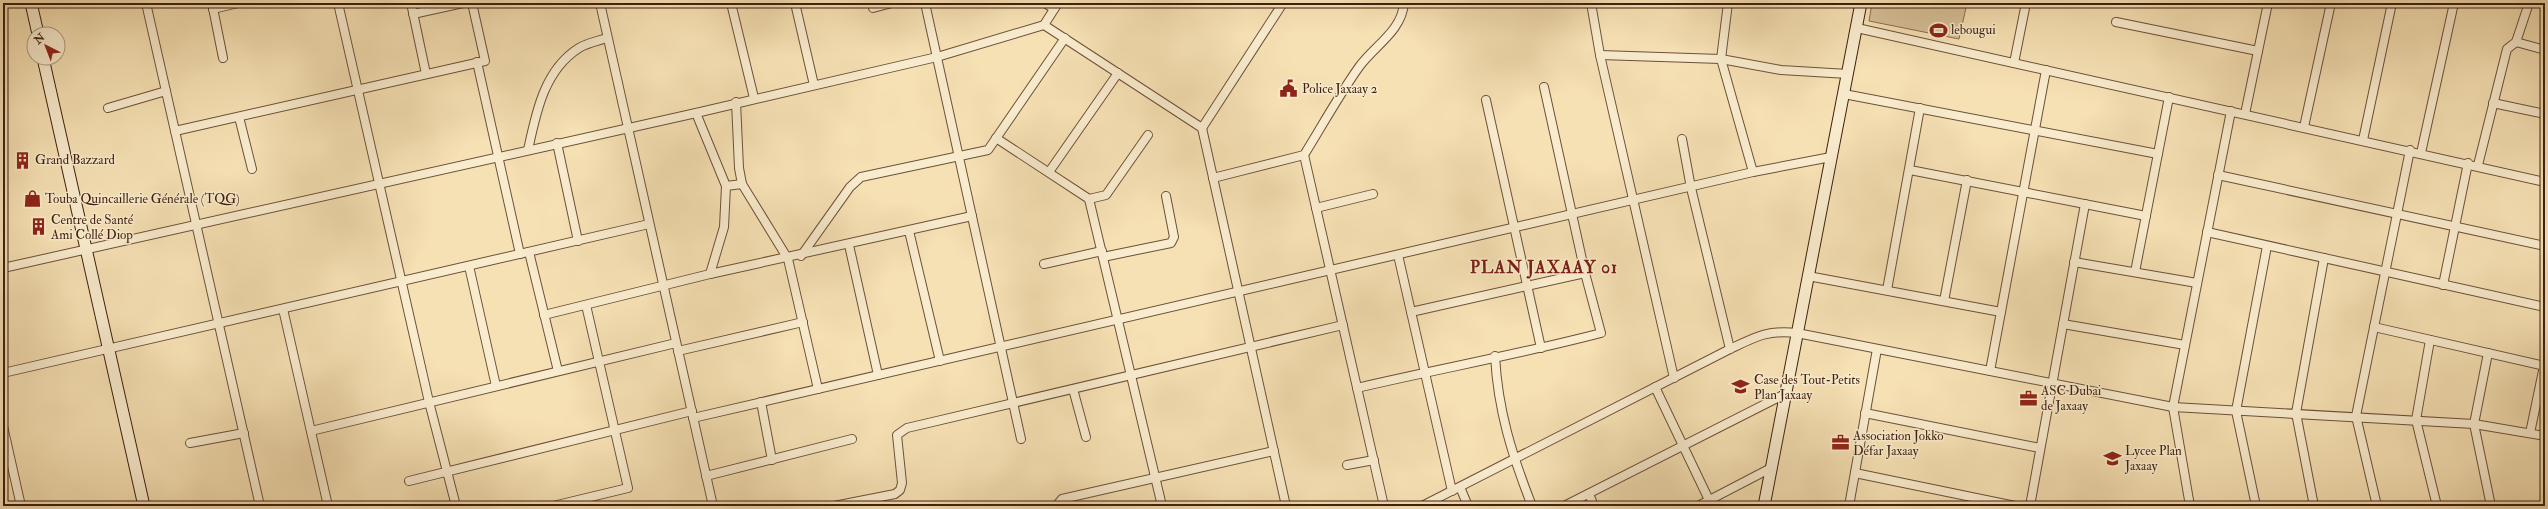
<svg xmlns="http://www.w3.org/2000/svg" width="2548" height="509" viewBox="0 0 2548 509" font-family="'IM FELL Double Pica',serif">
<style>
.green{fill:#d7c098;stroke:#8b7054}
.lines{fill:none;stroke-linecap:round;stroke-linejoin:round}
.street-casing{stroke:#6d5038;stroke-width:10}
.secondary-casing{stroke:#3f1f0f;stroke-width:13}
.street{stroke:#f9ecce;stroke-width:8}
.secondary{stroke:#f9ecce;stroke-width:11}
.labels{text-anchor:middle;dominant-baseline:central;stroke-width:3;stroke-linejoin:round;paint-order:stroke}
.poi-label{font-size:13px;fill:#3f1f0f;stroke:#f9ecce;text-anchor:start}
.district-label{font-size:17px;font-weight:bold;letter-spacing:1px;fill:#7a1f14;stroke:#f9ecce}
</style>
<rect width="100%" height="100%" fill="#f6e1b4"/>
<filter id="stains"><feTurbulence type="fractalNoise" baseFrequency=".005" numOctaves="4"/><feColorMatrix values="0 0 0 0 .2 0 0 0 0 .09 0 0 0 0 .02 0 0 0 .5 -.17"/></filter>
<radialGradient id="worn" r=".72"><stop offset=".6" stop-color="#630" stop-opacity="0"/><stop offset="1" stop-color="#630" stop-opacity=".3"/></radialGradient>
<!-- green -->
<polygon class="green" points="1872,3 1967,3 1959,39 1869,21"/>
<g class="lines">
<defs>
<g id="street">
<polyline points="146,3 260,506"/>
<polyline points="212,3 223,58"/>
<polyline points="338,3 429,402 456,506"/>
<polyline points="411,3 426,74"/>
<polyline points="600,3 713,506"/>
<polyline points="731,3 754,98"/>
<polyline points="795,3 814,85"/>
<polyline points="925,3 1021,439"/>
<polyline points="1045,3 1054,9"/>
<polyline points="1591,3 1600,55 1674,378"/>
<polyline points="1728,3 1721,59 1753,172"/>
<polyline points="873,8 892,3"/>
<polyline points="213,9 238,3"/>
<polyline points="413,14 463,3"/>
<polyline points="2116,22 2258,51"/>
<polyline points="1044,25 1202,128 1286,506"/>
<polyline points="1857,28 2545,182"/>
<polyline points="2516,42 2545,50"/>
<polyline points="1600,55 1721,59 1781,70 1848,74"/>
<polyline points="477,62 520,254"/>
<polyline points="2014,63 2026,3"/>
<polyline points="1844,94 2158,154"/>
<polyline points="1486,100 1541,348"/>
<polyline points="736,102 739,168 742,184 788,259 818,389"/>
<polyline points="2493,103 2545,114"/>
<polyline points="108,108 166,91"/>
<polyline points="696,113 726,186 724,227 710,274"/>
<polyline points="2245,114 2268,3"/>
<polyline points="239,117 252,169"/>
<polyline points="2304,127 2331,3"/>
<polyline points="1202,128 1283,3"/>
<polyline points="175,131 485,61 472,3"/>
<polyline points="996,138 1089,199 1162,506"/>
<polyline points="1682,139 1691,188 1730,349"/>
<polyline points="2363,140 2392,3"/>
<polyline points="557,143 578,241"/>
<path d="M528 150C536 113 544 70 579 48 587 43 598 41 607 38"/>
<polyline points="2421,153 2454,3"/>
<polyline points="1304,155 1384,506"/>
<polyline points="2478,165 2507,49 2516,42 2529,3"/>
<polyline points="1910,170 2146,216"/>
<polyline points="1049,172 1118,73"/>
<polyline points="2218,175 2545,246"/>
<path d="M1213 178 1304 155C1322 126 1339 95 1359 67 1374 46 1402 31 1404 3"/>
<polyline points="726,186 742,184"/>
<polyline points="1089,199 1106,195 1148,135"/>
<polyline points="1316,208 1373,194"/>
<polyline points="909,231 940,361"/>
<polyline points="2207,232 2545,307"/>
<polyline points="849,245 878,375"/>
<polyline points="529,252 558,371"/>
<polyline points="1398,255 1452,491"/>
<polyline points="801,256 850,187 861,177 988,150 1065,38"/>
<polyline points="1103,257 1171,243 1174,237 1166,196"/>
<polyline points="2074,262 2197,283"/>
<polyline points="1044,264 1102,251"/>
<polyline points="469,266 496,386"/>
<polyline points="3,268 696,113 937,57 1044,25 1058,3"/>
<polyline points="2135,272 2169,97"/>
<polyline points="1808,276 2001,312"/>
<polyline points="2443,285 2468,163"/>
<polyline points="1887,290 1920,108"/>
<polyline points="1944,301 1967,180"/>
<polyline points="283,309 328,506"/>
<polyline points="1411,312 1585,273"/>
<polyline points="544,315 710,274 972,216"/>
<polyline points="2063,324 2185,345"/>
<polyline points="2374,327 2545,366"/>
<polyline points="2430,340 2416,420 2437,506"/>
<polyline points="678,351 803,322"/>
<polyline points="2488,353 2474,424 2491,506"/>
<path d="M1495 356C1498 411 1512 455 1532 506"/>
<polyline points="1990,371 2046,70"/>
<polyline points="3,373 649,224"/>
<polyline points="1655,387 1709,500"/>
<path d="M1357 388C1438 369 1521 354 1601 333L1585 273 1544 87"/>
<polyline points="1073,389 1086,437"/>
<polyline points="761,402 772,460"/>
<polyline points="1865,413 2040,448"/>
<polyline points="693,418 1753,172 1831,157"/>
<polyline points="3,426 21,506"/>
<polyline points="311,431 676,343"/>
<polyline points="2530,433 2544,366"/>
<polyline points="190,443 244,433"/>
<polyline points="1347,465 1374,460"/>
<polyline points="1855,473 2015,506"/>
<polyline points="706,476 852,439"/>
<polyline points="409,481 692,411"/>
<polyline points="1460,487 1468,506"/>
<polyline points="1589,494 1594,506"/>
<polyline points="553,506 628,488 586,305"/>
<polyline points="834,506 895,494 900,490 902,483 897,435 907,428 1343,325"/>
<polyline points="1056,506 1062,499 1274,451"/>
<path d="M1422 506 1730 349C1757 336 1767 330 1797 333L2173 407 2474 424 2545 436"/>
<polyline points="1564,506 1785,394"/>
<polyline points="1698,506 1771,468"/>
<polyline points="1849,506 1877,349"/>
<polyline points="2030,506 2085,204"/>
<polyline points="2190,506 2173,407 2231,111"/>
<polyline points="2256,506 2236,411 2267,246"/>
<polyline points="2314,506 2296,413 2324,258"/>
<polyline points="2377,506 2356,416 2410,150"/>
</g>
<g id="secondary">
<polyline points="31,3 38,34"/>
<polyline points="43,58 144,506"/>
<polyline points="1764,506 1861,3"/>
</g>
</defs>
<!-- street casing -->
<use href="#street" class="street-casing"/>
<!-- secondary casing -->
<use href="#secondary" class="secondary-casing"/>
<!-- street -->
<use href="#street" class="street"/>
<!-- secondary -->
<use href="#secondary" class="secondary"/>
</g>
<!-- icons -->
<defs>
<symbol id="stadium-bare" viewBox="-9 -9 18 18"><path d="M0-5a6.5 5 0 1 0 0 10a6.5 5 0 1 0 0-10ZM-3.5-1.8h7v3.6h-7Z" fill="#8f2418" stroke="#f9ecce" stroke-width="2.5" paint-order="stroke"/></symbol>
<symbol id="civic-bare" viewBox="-9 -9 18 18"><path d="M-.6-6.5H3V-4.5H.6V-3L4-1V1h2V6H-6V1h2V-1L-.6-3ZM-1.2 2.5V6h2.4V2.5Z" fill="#8f2418" stroke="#f9ecce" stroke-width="2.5" paint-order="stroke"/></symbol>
<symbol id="building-bare" viewBox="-9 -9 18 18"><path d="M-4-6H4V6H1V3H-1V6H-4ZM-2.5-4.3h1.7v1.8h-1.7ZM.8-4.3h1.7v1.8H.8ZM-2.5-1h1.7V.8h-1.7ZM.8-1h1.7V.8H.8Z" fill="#8f2418" stroke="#f9ecce" stroke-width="2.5" paint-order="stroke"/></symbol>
<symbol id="shop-bare" viewBox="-9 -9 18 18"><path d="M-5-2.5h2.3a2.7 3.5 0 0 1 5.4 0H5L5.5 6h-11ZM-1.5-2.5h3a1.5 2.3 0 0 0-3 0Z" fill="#8f2418" stroke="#f9ecce" stroke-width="2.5" paint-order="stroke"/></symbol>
<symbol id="school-bare" viewBox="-9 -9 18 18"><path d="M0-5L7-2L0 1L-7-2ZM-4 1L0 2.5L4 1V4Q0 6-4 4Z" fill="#8f2418" stroke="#f9ecce" stroke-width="2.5" paint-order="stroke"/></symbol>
<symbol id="office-bare" viewBox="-9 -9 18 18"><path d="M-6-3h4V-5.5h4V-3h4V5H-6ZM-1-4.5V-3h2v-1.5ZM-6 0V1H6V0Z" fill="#8f2418" stroke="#f9ecce" stroke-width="2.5" paint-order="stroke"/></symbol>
</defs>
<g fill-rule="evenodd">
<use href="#stadium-bare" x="1926" y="18" width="25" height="25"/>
<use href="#civic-bare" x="1276" y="76" width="25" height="25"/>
<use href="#building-bare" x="10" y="148" width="25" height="25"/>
<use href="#shop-bare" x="20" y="186" width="25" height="25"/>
<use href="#building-bare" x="26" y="214" width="25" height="25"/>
<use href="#school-bare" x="1728" y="374" width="25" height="25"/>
<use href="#office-bare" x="2016" y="386" width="25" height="25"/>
<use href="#office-bare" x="1828" y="430" width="25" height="25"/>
<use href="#school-bare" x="2100" y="446" width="25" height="25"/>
</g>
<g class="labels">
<!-- poi labels -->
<g class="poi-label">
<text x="1951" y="30">lebougui</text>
<text x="1302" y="89">Police Jaxaay 2</text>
<text x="35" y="160">Grand Bazzard</text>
<text x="45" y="199">Touba Quincaillerie Générale (TQG)</text>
<text x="51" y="220">Centre de Santé<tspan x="51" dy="15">Ami Collé Diop</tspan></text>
<text x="1754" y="380">Case des Tout-Petits<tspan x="1754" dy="15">Plan Jaxaay</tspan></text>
<text x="2041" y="391">ASC Dubai<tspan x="2041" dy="15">de Jaxaay</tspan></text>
<text x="1853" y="436">Association Jokko<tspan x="1853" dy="15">Défar Jaxaay</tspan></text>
<text x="2125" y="451">Lycee Plan<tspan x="2125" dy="15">Jaxaay</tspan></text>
</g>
<!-- district labels -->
<g class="district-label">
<text x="1544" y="267">PLAN JAXAAY 01</text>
</g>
</g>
<!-- margin -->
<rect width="2548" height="509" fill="none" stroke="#f6e1b4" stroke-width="16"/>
<rect x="4" y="4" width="2540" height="501" fill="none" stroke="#3f1f0f" stroke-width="2"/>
<rect x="8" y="8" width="2532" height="493" fill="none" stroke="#3f1f0f"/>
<!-- north arrow -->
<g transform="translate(46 46) rotate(318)"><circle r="19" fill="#f9ecce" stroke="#af9a82"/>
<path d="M0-3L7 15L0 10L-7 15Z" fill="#8f2418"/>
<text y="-6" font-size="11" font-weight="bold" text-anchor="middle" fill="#3f1f0f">N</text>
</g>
<rect width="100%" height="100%" filter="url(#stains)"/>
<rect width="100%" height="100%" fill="url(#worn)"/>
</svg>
